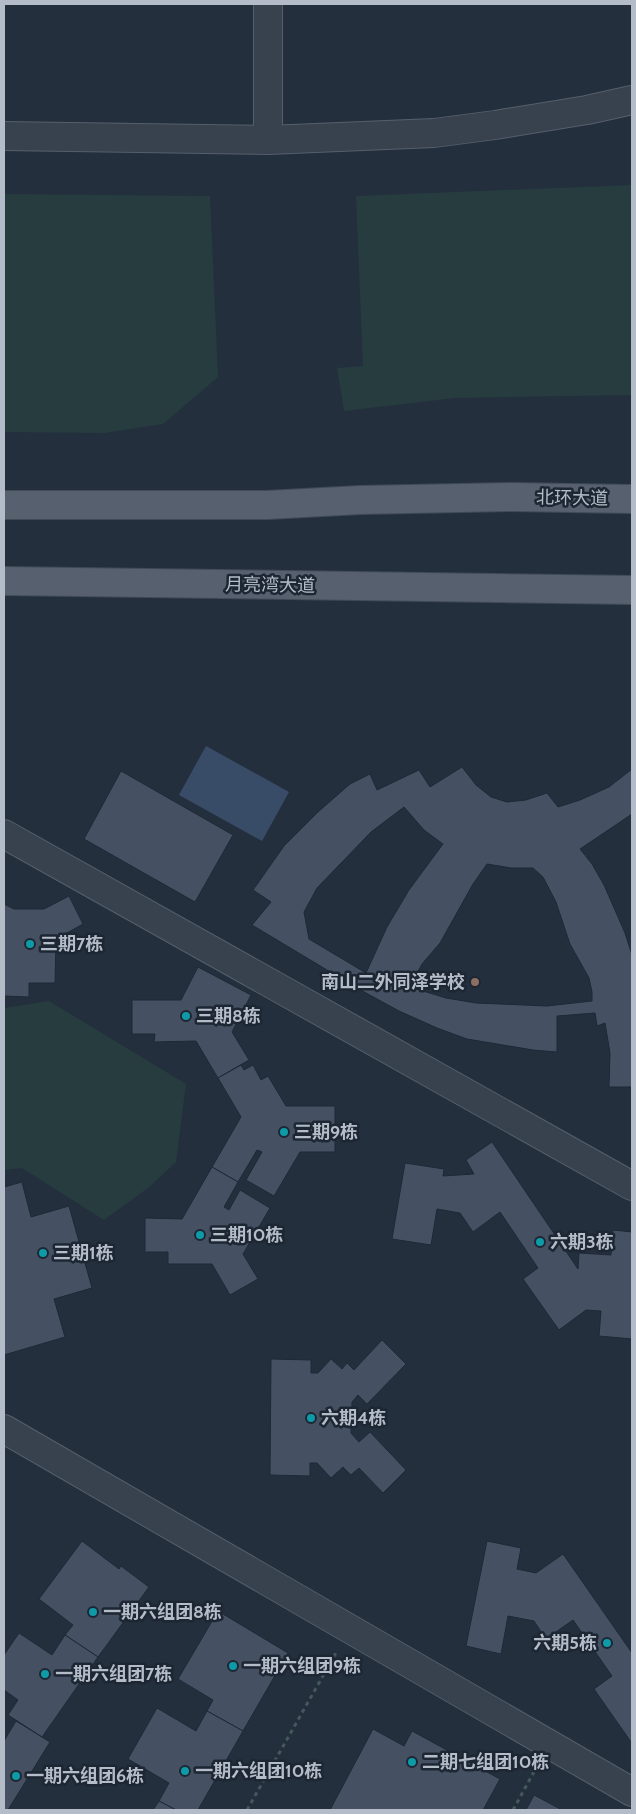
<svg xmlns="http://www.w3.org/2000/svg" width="636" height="1814" viewBox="0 0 636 1814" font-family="Cabin,'Noto Sans SC',sans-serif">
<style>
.green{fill:#263c3f}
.water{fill:#394c67}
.building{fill:#455162;stroke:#1f2835;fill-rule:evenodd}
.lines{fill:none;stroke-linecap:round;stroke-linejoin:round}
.minor-casing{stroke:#565f6c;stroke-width:30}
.major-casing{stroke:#414a57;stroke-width:30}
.path{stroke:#44595c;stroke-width:3;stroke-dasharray:4 4;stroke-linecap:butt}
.minor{stroke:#38414e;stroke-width:28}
.major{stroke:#56606e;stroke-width:28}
.culture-dot{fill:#0f9aa8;stroke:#1d2633;stroke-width:2}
.education-dot{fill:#8d6e63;stroke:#1d2633;stroke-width:2}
.labels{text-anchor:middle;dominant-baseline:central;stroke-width:5;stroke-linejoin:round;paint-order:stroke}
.street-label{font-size:18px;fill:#b4bcc9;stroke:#1d2633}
.poi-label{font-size:18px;font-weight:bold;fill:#b4bcc9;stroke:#1d2633;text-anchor:start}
</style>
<rect width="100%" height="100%" fill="#242f3e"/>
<!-- green -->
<g class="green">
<polygon points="632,185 632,395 455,398 344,411 337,368 363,366 356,196"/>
<polygon points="4,194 210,196 218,377 163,424 104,433 4,432"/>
<polygon points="49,1001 186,1084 176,1162 148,1188 104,1220 22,1168 4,1170 4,1008"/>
</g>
<!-- water -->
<polygon class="water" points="206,746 289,792 262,841 179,795"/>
<!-- building -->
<g class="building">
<path d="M462 767 476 785 491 797 507 802 526 800 547 793 558 807 580 800 609 787 632 769V814L580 849 592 864 604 885 625 933 632 955V1087H609L610 1053 605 1023 597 1026 595 1013 557 1016V1052L533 1050 467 1039 437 1028 399 1011 357 988 252 925 271 902 253 890 284 846 318 812 350 784 370 774 377 790 419 770 430 787ZM404 807 424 830 443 844 409 890 387 927 366 973 309 939 304 912 317 888 371 832ZM487 864 511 868H533L543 877 556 902 570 944 589 978 592 992V1001L547 1006 476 1003 446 998 410 987 422 964 440 943 473 884Z"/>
<polygon points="121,771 233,835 195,902 84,839"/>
<polygon points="69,896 83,924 56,939 55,983 29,983 29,997 4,996 4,904 14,909 44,909"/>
<polygon points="198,967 251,995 232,1032 249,1060 218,1078 196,1041 154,1042 155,1034 132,1034 132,1000 181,1000"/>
<polygon points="241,1065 244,1070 253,1065 261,1080 268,1076 286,1106 335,1106 335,1152 300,1152 274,1196 246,1180 262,1152 257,1150 238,1182 212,1167 241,1117 218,1078"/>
<polygon points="492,1142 578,1269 579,1253 611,1255 613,1230 632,1232 632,1339 599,1336 601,1311 586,1310 559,1330 523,1279 538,1268 500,1212 473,1232 460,1213 437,1209 431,1245 392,1239 405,1163 444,1169 443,1176 474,1174 466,1160"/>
<polygon points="212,1167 238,1182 224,1207 229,1210 240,1190 270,1208 243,1254 258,1279 230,1295 212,1264 168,1264 168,1252 145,1252 145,1218 182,1219"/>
<polygon points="22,1182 31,1217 69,1206 92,1288 54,1299 65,1337 4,1355 4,1187"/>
<polygon points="382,1340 406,1364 367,1404 358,1395 352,1402 351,1433 359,1442 370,1432 406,1470 383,1493 359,1468 351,1475 343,1467 331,1478 317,1463 310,1463 310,1476 270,1475 271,1359 311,1360 311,1373 318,1373 331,1359 342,1369 347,1363 354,1370"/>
<polygon points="82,1541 119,1569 121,1566 149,1587 98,1657 65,1635 73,1625 39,1599"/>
<polygon points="487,1541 521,1548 517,1569 536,1573 563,1554 632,1653 632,1741 631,1742 594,1689 612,1676 573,1620 546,1639 534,1621 508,1616 501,1654 466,1646"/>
<polygon points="218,1611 288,1653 243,1731 207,1711 213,1700 178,1679"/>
<polygon points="19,1633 52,1655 65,1635 98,1657 42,1737 8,1715 18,1700 4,1690 4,1655"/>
<polygon points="157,1708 196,1731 207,1711 243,1731 198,1810 176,1810 159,1801 169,1783 128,1759"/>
<polygon points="16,1721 50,1742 8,1810 4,1810 4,1741"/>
<polygon points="373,1729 404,1746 412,1731 500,1779 483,1810 330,1810"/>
<polygon points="534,1795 562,1810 526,1810"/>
<polygon points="159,1801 176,1810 153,1810"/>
</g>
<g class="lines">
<defs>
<g id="minor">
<polyline points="4,136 268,140 434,133 495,125 587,110 632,100"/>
<polyline points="268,140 268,4"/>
<polyline points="4,834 632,1186"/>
<polyline points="4,1429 632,1792"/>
</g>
<g id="major">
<polyline points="4,505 267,505 360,500 511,497 632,499"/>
<polyline points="4,581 632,590"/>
</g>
</defs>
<!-- minor casing -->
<use href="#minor" class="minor-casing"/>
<!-- major casing -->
<use href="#major" class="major-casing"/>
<!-- path -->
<g class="path">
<polyline points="247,1810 337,1651"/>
<polyline points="513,1810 536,1768"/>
</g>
<!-- minor -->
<use href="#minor" class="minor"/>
<!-- major -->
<use href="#major" class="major"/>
</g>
<!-- markers -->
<g class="culture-dot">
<circle cx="30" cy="944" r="5"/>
<circle cx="186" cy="1016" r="5"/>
<circle cx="284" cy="1132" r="5"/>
<circle cx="200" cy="1235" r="5"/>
<circle cx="540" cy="1242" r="5"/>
<circle cx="43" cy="1253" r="5"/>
<circle cx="311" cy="1418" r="5"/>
<circle cx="93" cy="1612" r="5"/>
<circle cx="607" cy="1643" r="5"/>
<circle cx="233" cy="1666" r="5"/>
<circle cx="45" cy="1674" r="5"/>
<circle cx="412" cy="1762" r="5"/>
<circle cx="185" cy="1771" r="5"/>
<circle cx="16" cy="1776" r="5"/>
</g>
<circle class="education-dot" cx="475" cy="982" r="5"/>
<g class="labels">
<!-- street labels -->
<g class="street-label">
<text transform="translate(572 498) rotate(1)">北环大道</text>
<text transform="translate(270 585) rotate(1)">月亮湾大道</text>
</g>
<!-- poi labels -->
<g class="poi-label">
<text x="40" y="944">三期7栋</text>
<text x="465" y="982" text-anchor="end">南山二外同泽学校</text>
<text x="196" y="1016">三期8栋</text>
<text x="294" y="1132">三期9栋</text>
<text x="210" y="1235">三期10栋</text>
<text x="550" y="1242">六期3栋</text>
<text x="53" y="1253">三期1栋</text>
<text x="321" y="1418">六期4栋</text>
<text x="103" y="1612">一期六组团8栋</text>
<text x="597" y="1643" text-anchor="end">六期5栋</text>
<text x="243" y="1666">一期六组团9栋</text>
<text x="55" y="1674">一期六组团7栋</text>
<text x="422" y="1762">二期七组团10栋</text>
<text x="195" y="1771">一期六组团10栋</text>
<text x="26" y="1776">一期六组团6栋</text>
</g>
</g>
<!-- border -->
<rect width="636" height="1814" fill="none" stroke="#b4bcc9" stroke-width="10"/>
</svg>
